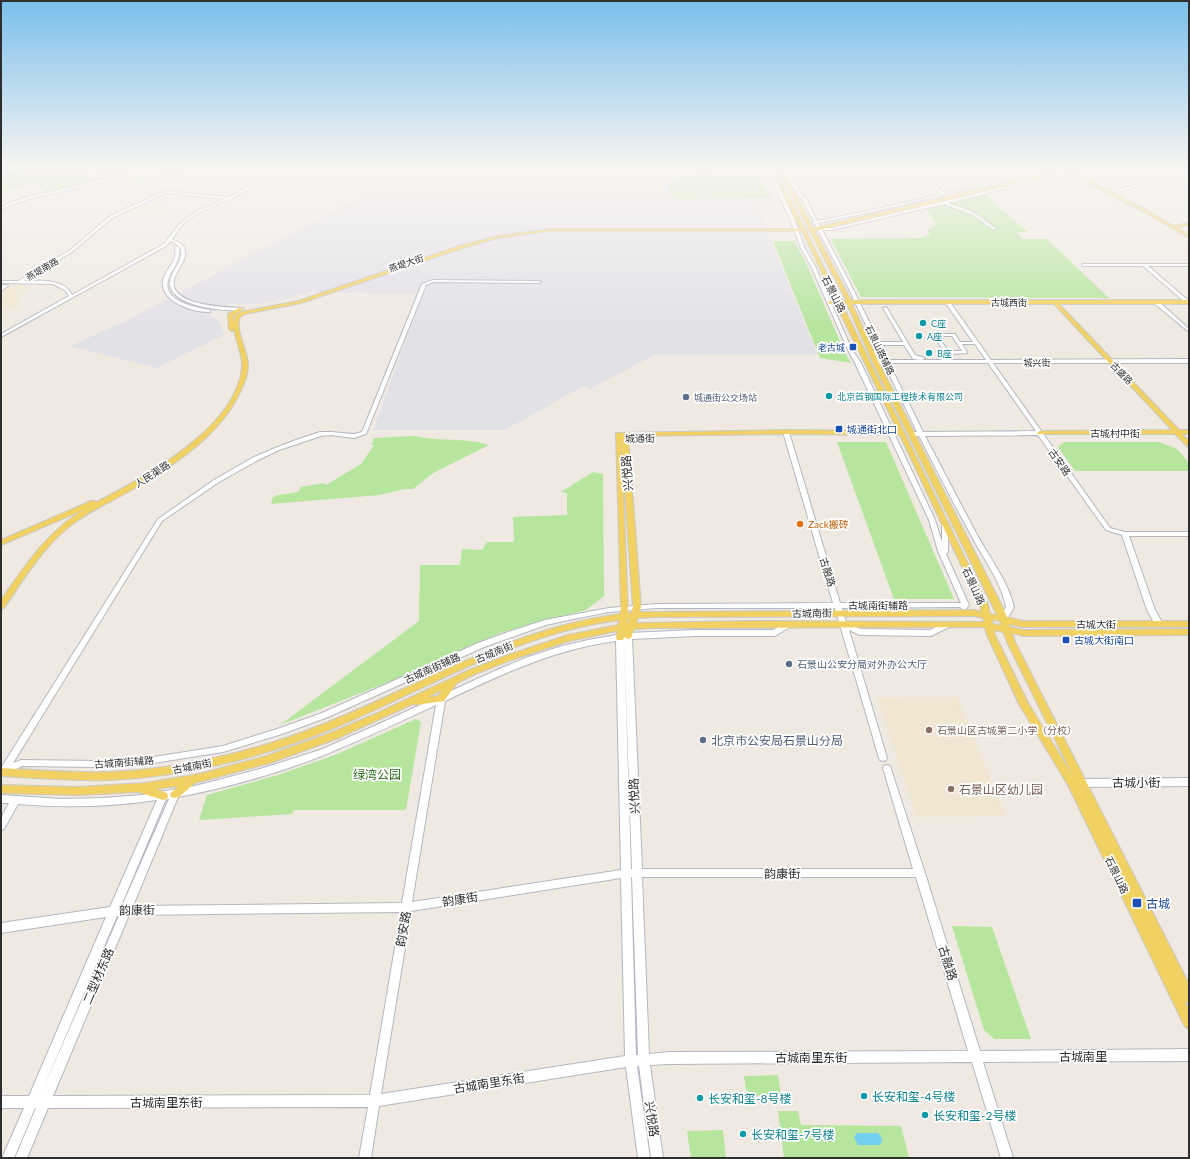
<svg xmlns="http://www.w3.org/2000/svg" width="1190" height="1159" viewBox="0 0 1190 1159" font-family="Lato,'Noto Sans SC',sans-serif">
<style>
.industrial{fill:#e3e1e8}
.education{fill:#f0e6d1}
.green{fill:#b6e59e}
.plaza{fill:#dfdcd8}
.water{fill:#75cff0}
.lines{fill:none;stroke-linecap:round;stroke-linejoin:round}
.minor-casing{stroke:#b4b7c1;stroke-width:2}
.major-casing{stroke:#c9c9c9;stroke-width:2}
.minor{fill:#fff;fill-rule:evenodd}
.major{fill:#f2d163;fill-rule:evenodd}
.culture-dot{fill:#0f9aa8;stroke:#fff;stroke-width:1.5}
.transit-dot{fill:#1a4fb4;stroke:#fff;stroke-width:1.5}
.service-dot{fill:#5c6f8a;stroke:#fff;stroke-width:1.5}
.food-dot{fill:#e8710a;stroke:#fff;stroke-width:1.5}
.education-dot{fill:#8d6e63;stroke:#fff;stroke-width:1.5}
.labels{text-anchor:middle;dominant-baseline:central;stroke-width:3.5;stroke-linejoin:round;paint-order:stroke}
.far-street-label{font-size:9px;fill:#2e2e2e;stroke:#fff}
.far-culture-label{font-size:9px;fill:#0d838f;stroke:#fff;text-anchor:start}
.far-transit-label{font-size:9px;fill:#164399;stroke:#fff;text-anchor:end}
.far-service-label{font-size:9px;fill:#4e5e75;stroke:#fff;text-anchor:start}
.street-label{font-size:10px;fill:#2e2e2e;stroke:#fff}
.transit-label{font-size:10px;fill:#164399;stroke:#fff;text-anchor:start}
.food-label{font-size:10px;fill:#c56008;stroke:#fff;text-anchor:start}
.service-label{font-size:10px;fill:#4e5e75;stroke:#fff;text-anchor:start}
.education-label{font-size:10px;fill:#785e54;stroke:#fff;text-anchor:start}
.near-street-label{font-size:12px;fill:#2e2e2e;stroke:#fff}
.near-service-label{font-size:12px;fill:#4e5e75;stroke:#fff;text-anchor:start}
.near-park-label{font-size:12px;fill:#2c6e1b;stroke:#fff}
.near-education-label{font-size:12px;fill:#785e54;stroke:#fff;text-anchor:start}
.near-transit-label{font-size:12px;fill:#164399;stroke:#fff;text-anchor:start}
.near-culture-label{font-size:12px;fill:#0d838f;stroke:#fff;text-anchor:start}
</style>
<rect width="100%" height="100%" fill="#efe9e1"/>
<!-- industrial -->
<polygon class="industrial" points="428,168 758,168 774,201 755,202 817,354 655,355 590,389 584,386 505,430 373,430 423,294 310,292 282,300 258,304 222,304 209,315 218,320 224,335 157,368 70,346 126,321 369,193 380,188 396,188 416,173"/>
<!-- education -->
<g class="education">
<polygon points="148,204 169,208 151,216 124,214"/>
<polygon points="1,285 32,286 14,301 23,302 15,309 1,309"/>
<polygon points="957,697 984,762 1006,816 916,817 877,698"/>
</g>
<!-- green -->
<g class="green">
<polygon points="1,168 158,168 46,193 36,184 1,190"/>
<polygon points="175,168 211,168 170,178 162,176 136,183 125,179"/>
<polygon points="700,168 711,168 711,173 757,172 770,198 676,199 668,190 672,182"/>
<polygon points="987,194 994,203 1028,232 1017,232 1023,239 1047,239 1109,298 861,297 831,239 920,238 930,235 927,230 936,224 926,209"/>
<polygon points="773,241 794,241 807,265 845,353 851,363 820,358"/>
<path d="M415 436C439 442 464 437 489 445L433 473 413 489H405L379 495 271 504 273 497 278 495 298 492 301 487 324 483 326 485 361 464 373 447 374 445H371L374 438Z"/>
<polygon points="837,442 886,442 954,599 894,599"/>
<polygon points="1064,442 1159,442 1177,449 1189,463 1189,471 1075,471 1058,447"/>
<polygon points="593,472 603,474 604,596 586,610 500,633 396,679 280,725 419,621 420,565 460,565 462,549 482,550 487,542 514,542 513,517 567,515 567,493 561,492"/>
<polygon points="416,719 421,722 406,810 294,810 292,814 199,820 207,795 278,775 335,755"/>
<polygon points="952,926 992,927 1031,1039 994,1039 984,1030"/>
<polygon points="778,1075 781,1095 747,1096 744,1076"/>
<polygon points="778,1111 798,1111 801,1125 901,1126 909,1158 784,1158"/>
<polygon points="723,1130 726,1158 691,1158 687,1131"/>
</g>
<!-- plaza -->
<polygon class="plaza" points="73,168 91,168 94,170 93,171 100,173 106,177 91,180 88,175 84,174 86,172 83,170"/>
<!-- water -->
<g class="water">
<polygon points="1,168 60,168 42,172 19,172 16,176 1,179"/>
<polygon points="857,1133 878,1133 881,1136 882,1142 879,1145 858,1145 854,1137"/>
</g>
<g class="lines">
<defs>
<g id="minor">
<polygon points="156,168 163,168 29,199 11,205 1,210 1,208 9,203 27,197"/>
<path d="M270 168H274C263 180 251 189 237 196 219 205 198 210 183 224 179 228 176 234 172 239 178 242 184 244 185 251 187 261 176 270 174 280 169 306 226 307 242 308H244V310C226 312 170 307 170 283 170 272 180 265 181 255 183 247 176 244 171 241L166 246 1 337V334L69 296 66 291 53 284 1 283V281H18L70 250 110 216 165 191 229 197 251 185ZM166 193 225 199 202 209 186 218 178 226 164 244 72 295C64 278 40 281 24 281L72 252 112 218Z"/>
<polygon points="766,168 770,168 794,219 805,249 815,266 852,350 860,361 935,520 942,542 942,525 945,523 948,525 948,552 946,554 969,605 966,609 963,609 960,607 842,608 846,623 861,629 930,630 946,622 950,625 949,627 931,636 860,635 849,630 887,758 886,760 883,761 880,760 879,758 835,608 656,608 609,612 573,619 546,625 484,647 328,717 285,733 223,752 141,765 97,767 22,766 6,774 1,775 1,768 158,519 214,480 254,457 275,448 296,440 320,432 331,432 354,434 362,432 422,284 433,280 539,281 541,282 539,283 433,282 426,285 366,434 354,438 331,435 321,436 279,450 258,460 219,482 162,521 13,763 21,760 97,761 141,759 223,746 280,728 322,713 478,643 508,632 545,620 609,608 656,604 833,603 783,432 786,430 789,432 840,603 961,603 938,551 929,520 854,361 848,350 811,266 801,249 790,219"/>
<path d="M783 168H787L798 189 807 200 817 221 872 210 941 194 911 168H915L945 193 1050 168H1056L872 212 818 223 821 228H832L1085 168H1091L948 203 975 213 995 228 996 229 994 230 973 215 944 204 832 230H822L850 283 879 342H903L883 308 885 307 887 308 915 355 925 358 922 360 913 359 904 345H880L888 360H986L975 344H962L967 352V353L950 354 951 358C948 360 940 360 937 358L940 356H945V353L933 335V334H955L960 342H973L945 302 947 301H949L991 360 1189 359V363H993L1110 528 1125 532H1189V536H1129L1155 610 1163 624 1162 626H1156L1147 610 1122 535 1106 530 1038 435 925 436C942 468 959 501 976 533 989 557 1008 581 1014 607L1006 621H1000L999 619 1006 607C1001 581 982 557 970 533 952 501 936 468 919 436H912L909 434 912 432H917L884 363 882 362 883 361 879 352 880 365 877 367 874 365V342L846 283 818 230 816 229 817 228 815 224 811 223 814 222 803 200 794 189ZM938 336H952L962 351H948ZM889 363H988L1036 431 923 432Z"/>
<polygon points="1128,168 1133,168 1162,178 1189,171 1189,173 1165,179 1189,188 1189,190 1162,180 1117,192 1117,190 1158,179"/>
<path d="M177 246 179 247C181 258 176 264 171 273 156 300 191 306 210 310V312C194 313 160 302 163 281 165 268 178 263 175 247Z"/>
<polygon points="1083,264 1189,264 1189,266 1148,266 1189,301 1189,303 1186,303 1143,266 1084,266 1082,265"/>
<polygon points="1,285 6,285 8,286 1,291"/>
<polygon points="1154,301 1158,301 1189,329 1189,332 1154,303"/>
<path d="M787 622 790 623 791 625 790 627 775 636H695L632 639 642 869H913L883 768 884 766 887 765 890 766 925 873 980 1051 1189 1049V1061L983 1062 1013 1158H1001L972 1062 669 1064 650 1065 663 1158H651L639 1066H637L650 1158H638L626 1067 379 1106 371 1158H359L368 1107 48 1108 27 1158H15L36 1108H35L14 1158H2L24 1108H1V1096H29L106 917 1 933V923L110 907 157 800C111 807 64 808 18 804L4 829 1 830V818L9 803H1V795L61 799 102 798 142 795 195 786 260 769 320 750 372 727 499 669 528 657 562 646 588 640 628 633 695 630H773ZM624 640 632 869H631ZM616 641 621 870 412 902 445 701C500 675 555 649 616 641ZM436 705 402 903 133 906 178 797C230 787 287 771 336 750 370 736 403 720 436 705ZM166 799H169L122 906H121ZM631 877H632L638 1055H636ZM642 877H916L968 1051 669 1052 649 1054ZM621 878 625 1056 381 1094 411 911ZM401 912 370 1095 53 1096 129 915ZM117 916H119L40 1096Z"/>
<polygon points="1189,778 1189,786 1082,787 1079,786 1078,783 1079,780 1082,779"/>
</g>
<path id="major" d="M771 168H775L805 229H809L778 168H782L813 228 1065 169 1080 168 1070 171 1150 212 1173 226 1189 223V225L1177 228 1189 235V238L1148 214 1066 172 815 231 851 300H1189V304H1059L1179 430H1189V434H1182L1189 441V447L1187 446 1175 434H1038L1037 433 1040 431 1172 430 1054 304H852L880 365 1003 608 1007 617 1023 621H1189V627H1023L1009 624 1010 627 1024 630 1189 629V635L1024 636 1012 633 1015 642 1189 984V1003L1185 1001 1189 1010V1029L1185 1027 1068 785 1019 704 987 635 985 628 981 627 653 628 634 629 631 638 628 639 624 637 623 640H617L616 638 617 631 569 641 511 660 475 674 457 683 444 701 416 705 413 704 336 739 270 763 195 783 179 797 175 798 171 797 170 794 178 786 156 789 167 793 168 796 167 799 163 800 138 792 78 795 1 793V785L78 787 145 783 199 774 266 756 330 733 375 714 469 670 505 656 568 635 618 625 619 620C514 634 428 689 332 729 261 758 185 777 108 780 72 781 37 778 1 776V768C37 770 72 773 108 772 183 769 257 751 326 723 425 683 512 628 620 614L621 608 616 433 786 430 898 431 880 394 876 398H872L871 397 878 390 836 304H830L827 302 835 300 802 231H551L498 238 463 248 301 303 245 314 240 317C235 332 247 349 248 364 248 373 245 382 241 390 221 436 170 468 128 492 108 503 88 512 70 526 42 548 24 579 4 608L1 609V600C25 566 47 532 83 510L1 545V540L91 501H94L97 502C145 477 236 428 242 368 243 355 236 342 234 329L232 331 229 329 228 314 239 308 244 309 233 316 234 323 235 316 241 312 298 301 459 246 498 236 551 229H800ZM806 231H810L846 300H840ZM842 304H847L874 365 997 615 990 614 988 605ZM786 434 900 435 980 605 981 612 975 610 640 612 641 607 628 436ZM621 436 633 607 631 613H628ZM975 616 983 618 984 622 751 621 636 623 638 618 657 617ZM627 619H629L627 624ZM992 620 1000 621 1001 625 993 624ZM994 630 1003 632 1007 642 1073 776 1028 703 995 635ZM442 690 438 696 428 697Z"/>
</defs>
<!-- minor casing -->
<use href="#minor" class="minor-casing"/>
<!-- major casing -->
<use href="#major" class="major-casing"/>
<!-- minor -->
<use href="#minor" class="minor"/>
<!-- major -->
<use href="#major" class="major"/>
</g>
<!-- sky -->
<linearGradient id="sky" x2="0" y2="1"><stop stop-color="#7abfeb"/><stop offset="0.51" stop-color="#f8f5f2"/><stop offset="1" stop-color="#f8f5f2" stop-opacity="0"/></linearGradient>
<rect width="1190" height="330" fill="url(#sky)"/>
<!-- markers -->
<g class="culture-dot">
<circle cx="923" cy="323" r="4"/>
<circle cx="919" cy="336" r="4"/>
<circle cx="929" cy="353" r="4"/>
<circle cx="829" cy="396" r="4"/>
<circle cx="864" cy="1096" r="4"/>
<circle cx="700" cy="1098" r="4"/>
<circle cx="925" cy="1115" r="4"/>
<circle cx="743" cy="1134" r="4"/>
</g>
<g class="transit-dot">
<rect x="849" y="343" width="8" height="8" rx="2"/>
<rect x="835" y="425" width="8" height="8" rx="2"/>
<rect x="1062" y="636" width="8" height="8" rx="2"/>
<rect x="1132" y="898" width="10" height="10" rx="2"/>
</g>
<g class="service-dot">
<circle cx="686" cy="397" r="4"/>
<circle cx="789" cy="664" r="4"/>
<circle cx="703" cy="740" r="4"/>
</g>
<circle class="food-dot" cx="800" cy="524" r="4"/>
<g class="education-dot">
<circle cx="929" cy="730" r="4"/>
<circle cx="951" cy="789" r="4"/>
</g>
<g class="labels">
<!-- far-street labels -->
<g class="far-street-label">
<text transform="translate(406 263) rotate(-19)">燕堤大街</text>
<text transform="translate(42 269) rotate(-30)">燕堤南路</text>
<text x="1009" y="302">古城西街</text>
<text transform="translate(880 350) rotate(64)">石景山路辅路</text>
<text x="1037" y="362">城兴街</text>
<text transform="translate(1122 373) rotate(46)">古盛路</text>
</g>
<!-- far-culture labels -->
<g class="far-culture-label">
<text x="931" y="323">C座</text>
<text x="927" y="336">A座</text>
<text x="937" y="353">B座</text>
<text x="837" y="396">北京首钢国际工程技术有限公司</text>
</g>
<!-- far-transit labels -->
<g class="far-transit-label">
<text x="845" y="347">老古城</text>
</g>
<!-- far-service labels -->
<g class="far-service-label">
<text x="694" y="397">城通街公交场站</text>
</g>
<!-- street labels -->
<g class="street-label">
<text transform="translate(834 294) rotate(63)">石景山路</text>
<text x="1115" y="433">古城村中街</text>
<text transform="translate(640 438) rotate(-1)">城通街</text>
<text transform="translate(1060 462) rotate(55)">古安路</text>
<text transform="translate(152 474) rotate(-32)">人民渠路</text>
<text transform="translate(828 572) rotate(73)">古融路</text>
<text transform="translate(974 586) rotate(65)">石景山路</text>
<text x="878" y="605">古城南街辅路</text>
<text transform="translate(812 613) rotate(-1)">古城南街</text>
<text x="1096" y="624">古城大街</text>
<text transform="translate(494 652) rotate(-22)">古城南街</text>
<text transform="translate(432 668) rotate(-24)">古城南街辅路</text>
<text transform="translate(124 762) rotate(-4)">古城南街辅路</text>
<text transform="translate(192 766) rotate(-11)">古城南街</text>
<text transform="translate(1117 875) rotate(64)">石景山路</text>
</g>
<!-- transit labels -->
<g class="transit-label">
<text x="847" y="429">城通街北口</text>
<text x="1074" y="640">古城大街南口</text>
</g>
<!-- food labels -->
<g class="food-label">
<text x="808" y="524">Zack搬砖</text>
</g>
<!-- service labels -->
<g class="service-label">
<text x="797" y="664">石景山公安分局对外办公大厅</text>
</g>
<!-- education labels -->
<g class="education-label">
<text x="937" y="730">石景山区古城第二小学（分校）</text>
</g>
<!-- near-street labels -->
<g class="near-street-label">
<text transform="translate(627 473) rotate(-94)">兴悦路</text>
<text x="1136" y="782">古城小街</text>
<text transform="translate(634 796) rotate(-92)">兴悦路</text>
<text x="782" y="873">韵康街</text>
<text transform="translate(460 899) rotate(-9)">韵康街</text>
<text transform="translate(137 910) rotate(-1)">韵康街</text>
<text transform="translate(403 929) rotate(-80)">韵安路</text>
<text transform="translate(948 963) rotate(73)">古融路</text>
<text transform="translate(98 976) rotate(-67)">二型材东路</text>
<text x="1083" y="1056">古城南里</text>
<text x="811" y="1057">古城南里东街</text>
<text transform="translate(489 1083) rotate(-9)">古城南里东街</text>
<text x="166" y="1102">古城南里东街</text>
<text transform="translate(652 1119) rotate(82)">兴悦路</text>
</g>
<!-- near-service labels -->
<g class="near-service-label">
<text x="711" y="740">北京市公安局石景山分局</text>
</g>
<!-- near-park labels -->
<g class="near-park-label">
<text x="377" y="774">绿湾公园</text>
</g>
<!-- near-education labels -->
<g class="near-education-label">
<text x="959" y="789">石景山区幼儿园</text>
</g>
<!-- near-transit labels -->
<g class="near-transit-label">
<text x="1146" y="903">古城</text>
</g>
<!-- near-culture labels -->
<g class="near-culture-label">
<text x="872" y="1096">长安和玺-4号楼</text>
<text x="708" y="1098">长安和玺-8号楼</text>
<text x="933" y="1115">长安和玺-2号楼</text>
<text x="751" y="1134">长安和玺-7号楼</text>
</g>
</g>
<!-- border -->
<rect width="1190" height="1159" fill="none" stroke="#2e2e2e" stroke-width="4"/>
</svg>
